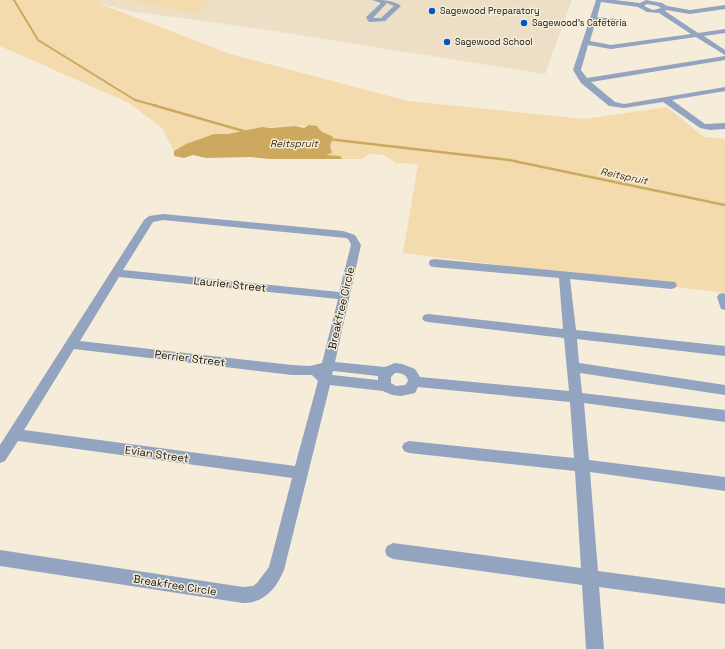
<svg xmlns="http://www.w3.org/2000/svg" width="725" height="649" viewBox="0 0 725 649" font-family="'Space Grotesk',sans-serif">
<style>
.built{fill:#ecdfc6}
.green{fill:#f3dbad}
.water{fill:#cca95f}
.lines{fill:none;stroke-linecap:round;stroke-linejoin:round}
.stream-far1{stroke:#cca95f;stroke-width:2}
.stream{stroke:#cca95f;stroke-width:2.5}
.minor{fill:#92a4c0;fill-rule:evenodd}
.poi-dot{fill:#0457c1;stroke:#f6ecda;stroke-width:1.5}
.labels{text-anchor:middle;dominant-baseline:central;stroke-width:3;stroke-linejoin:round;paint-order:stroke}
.far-poi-label{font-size:9px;fill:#17140e;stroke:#f6ecda;text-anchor:start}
.far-water-label{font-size:10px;font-style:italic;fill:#3f3010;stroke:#f6ecda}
.street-label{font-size:11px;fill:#17140e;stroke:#f6ecda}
</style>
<rect width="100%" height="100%" fill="#f6ecda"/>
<!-- built -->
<polygon class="built" points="102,0 572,0 545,74 261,29 129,11 98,3"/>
<!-- green -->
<g class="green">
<polygon points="0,0 102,0 98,3 230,54 408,101 585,119 667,107 704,137 725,139 725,293 403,253 418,164 396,163 384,155 368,154 362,159 342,159 325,155 317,126 262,127 174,151 162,128 129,103 0,46"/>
<polygon points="124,0 211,0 198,14"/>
</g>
<!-- water -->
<path class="water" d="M309 125 317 126C321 134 327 133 333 137L330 146 332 153 326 155 340 156 342 159H270L250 157 206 158 193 155 184 158 174 156V151L186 144 214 134H228L262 127 271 128 295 126 304 128Z"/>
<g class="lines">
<!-- stream-far1 -->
<polyline class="stream-far1" points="14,0 38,40 135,100 157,106"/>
<!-- stream -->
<g class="stream">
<polyline points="153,105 247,132"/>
<polyline points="328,139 509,160 725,205"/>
</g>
<!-- minor -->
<g class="minor">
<path d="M372 0C382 0 394 0 401 6L385 21 370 22 368 21 366 17 381 3ZM387 3 394 6 381 18H373Z"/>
<path d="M596 0H615L640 3 646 0 662 3 667 6 690 10 725 5V9L690 14 666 10 665 11 698 33 725 29V33L704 36 725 50V55L696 37 611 49 588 45 581 70 587 78 725 56V60L591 82 615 102 624 104 725 87V91L672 100 705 124 725 123V129L710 130 700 128 663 102 624 108 609 106 581 83 573 70ZM601 2 638 7 647 12 659 13 691 34 611 45 590 41 596 20 623 24 626 22 623 20 597 17ZM647 4 658 6 661 8 653 10 644 6Z"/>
<path d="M163 214 343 231 355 235 361 245 335 362 385 367 395 363 402 364 415 369 420 377 569 391 564 338 428 322 424 321 422 318 424 315 428 314 563 329 559 278 434 267 430 266 429 263 430 260 434 259 675 282 677 285 675 288 671 289 570 279 576 330 725 346V356L577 339 579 363 725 385V395L580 373 582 393 725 410V422L584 403 589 460 725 477V491L590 472 598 571 725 588V604L599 587 604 649H586L582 585 393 559 387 556 385 551 387 546 393 543 581 568 575 471 409 453 404 451 402 447 404 443 409 441 574 458 570 402 418 387 415 393 401 396 392 395 383 391 330 385 284 570C276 589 264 603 243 603L0 566V550L243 587 253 586 257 583 269 567 292 478 18 441 5 461 0 463V445L144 220 149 216ZM163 220 346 238 349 240 351 245 339 292 123 270 153 222ZM119 277 338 299 322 363 310 366 292 365 80 341ZM74 349 292 375H312L318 381 295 466 24 430ZM333 371 378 376V380L332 375ZM395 373C401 373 407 374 408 381L405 385 396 386 391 383V377Z"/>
<polygon points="723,293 725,294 725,310 721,309 717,297 719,294"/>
</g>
</g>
<!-- markers -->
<g class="poi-dot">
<circle cx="432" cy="11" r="4"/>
<circle cx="524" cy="23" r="4"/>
<circle cx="447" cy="42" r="4"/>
</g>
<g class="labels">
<!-- far-poi labels -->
<g class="far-poi-label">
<text x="440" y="11">Sagewood Preparatory</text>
<text x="532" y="23">Sagewood's Cafeteria</text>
<text x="455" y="42">Sagewood School</text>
</g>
<!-- far-water labels -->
<g class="far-water-label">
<text x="294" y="143">Reitspruit</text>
<text transform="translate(624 176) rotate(12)">Reitspruit</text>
</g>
<!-- street labels -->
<g class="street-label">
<text transform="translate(230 284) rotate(6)">Laurier Street</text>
<text transform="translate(341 308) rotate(-77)">Breakfree Circle</text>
<text transform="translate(190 358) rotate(7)">Perrier Street</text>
<text transform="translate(157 454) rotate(8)">Evian Street</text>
<text transform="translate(175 585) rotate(9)">Breakfree Circle</text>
</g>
</g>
</svg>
